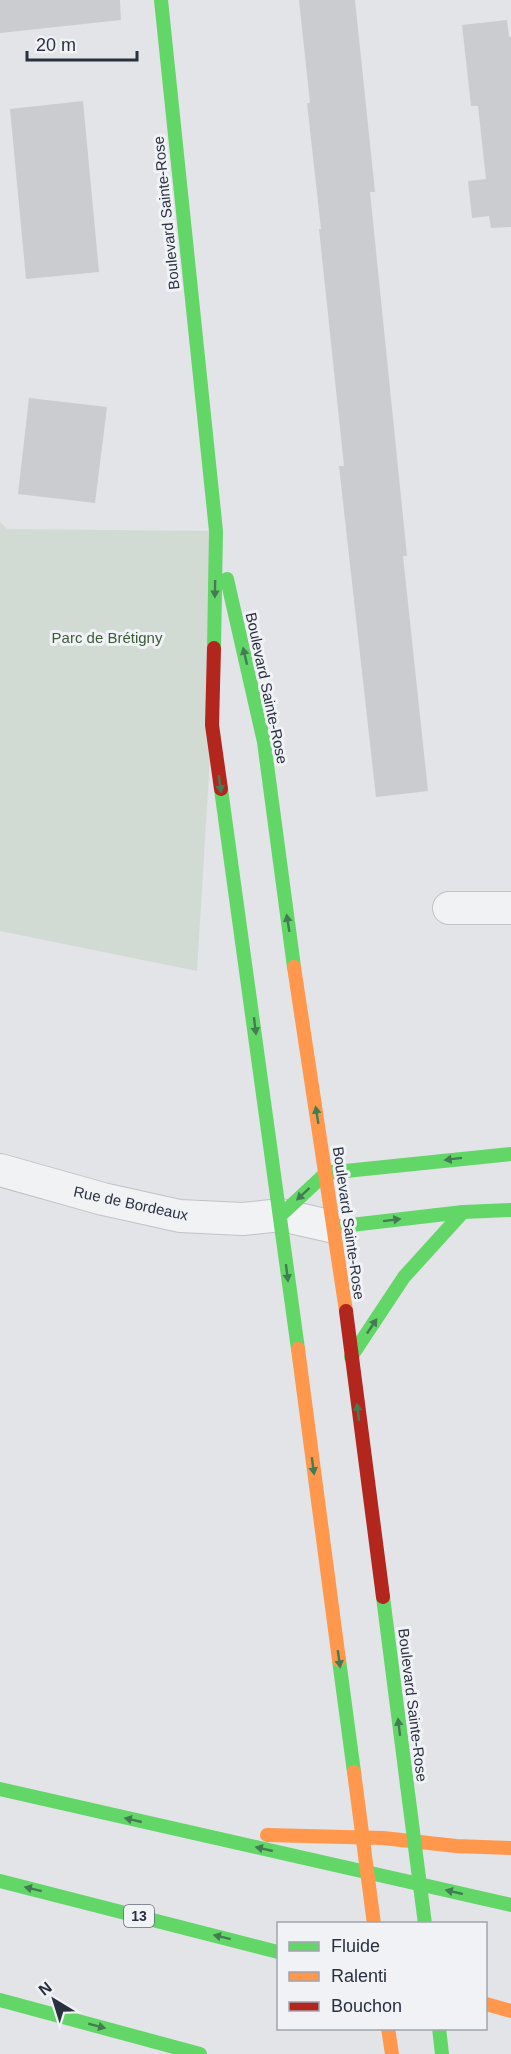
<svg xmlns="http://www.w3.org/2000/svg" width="511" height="2054" viewBox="0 0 511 2054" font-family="Helvetica,sans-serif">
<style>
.green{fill:#d2dbd3}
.building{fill:#cbcccf}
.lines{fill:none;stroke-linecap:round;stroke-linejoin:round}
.street-casing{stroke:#c0c2c5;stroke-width:34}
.street{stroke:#f1f2f4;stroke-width:32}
.fast{stroke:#63d668;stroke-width:14}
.slow{stroke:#ff974d;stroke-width:14}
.jam{stroke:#b3261e;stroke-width:14}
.fast-bridge{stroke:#63d668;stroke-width:14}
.slow-bridge{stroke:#ff974d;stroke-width:14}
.oneway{fill:#437b52}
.labels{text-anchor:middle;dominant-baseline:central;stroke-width:6;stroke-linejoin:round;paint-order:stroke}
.shield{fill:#f0f2f6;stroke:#656a77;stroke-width:1.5}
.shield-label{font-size:14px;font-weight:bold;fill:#293040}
.street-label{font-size:15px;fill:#293040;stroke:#f0f2f6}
.park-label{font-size:15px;fill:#3b5b37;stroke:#f0f2f6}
</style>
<rect width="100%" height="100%" fill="#e2e4e7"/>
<!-- green -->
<polygon class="green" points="0,522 7,529 216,531 212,725 197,971 0,931"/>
<!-- building -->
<g class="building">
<polygon points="0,0 120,0 121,20 0,33"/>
<polygon points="299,0 355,0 375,192 370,192 407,556 403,556 428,791 376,797 339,466 344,466 319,229 321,229 307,103 310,103"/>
<polygon points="507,20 509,37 511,37 511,227 491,228 489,216 472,218 468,181 486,179 478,106 471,106 462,25"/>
<polygon points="83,101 99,272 26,279 10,109"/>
<polygon points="29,398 107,407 95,503 18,494"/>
</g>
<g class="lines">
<defs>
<g id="street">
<polyline points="449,908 511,908"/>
<polyline points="0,1170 103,1199 180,1216 243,1219 281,1215 334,1227"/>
</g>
</defs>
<!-- street casing -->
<use href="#street" class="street-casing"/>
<!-- street -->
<use href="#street" class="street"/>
<!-- fast -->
<g class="fast">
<polyline points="161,0 216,531 214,648"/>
<polyline points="227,579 264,742 294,967"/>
<polyline points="221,789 298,1349"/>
<polyline points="281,1215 326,1173 511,1154"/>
<polyline points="334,1227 463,1212 511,1210"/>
<polyline points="351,1357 404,1277 463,1212"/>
<polyline points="383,1597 407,1785"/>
<polyline points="339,1660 354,1772"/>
<polyline points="0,1789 511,1905"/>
<polyline points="0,1881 278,1952"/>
<polyline points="0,2000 200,2054"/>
<polyline points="439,2028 442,2054"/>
</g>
<!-- slow -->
<g class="slow">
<polyline points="294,967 346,1311"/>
<polyline points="298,1349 339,1660"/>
<polyline points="267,1835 383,1838 456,1846 511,1848"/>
<polyline points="486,2004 511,2011"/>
<polyline points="388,2028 392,2054"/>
</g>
<!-- jam -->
<g class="jam">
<polyline points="214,648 212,725 221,789"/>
<polyline points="346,1311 383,1597"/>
</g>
<!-- fast-bridge -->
<polyline class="fast-bridge" points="407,1785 425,1924"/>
<!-- slow-bridge -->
<polyline class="slow-bridge" points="354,1772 374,1924"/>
</g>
<!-- one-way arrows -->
<defs><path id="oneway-solid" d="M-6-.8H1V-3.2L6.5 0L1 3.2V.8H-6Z" transform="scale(1.5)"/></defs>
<g class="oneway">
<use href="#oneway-solid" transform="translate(215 589) rotate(91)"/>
<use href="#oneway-solid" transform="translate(245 656) rotate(-103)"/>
<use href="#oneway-solid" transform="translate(220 784) rotate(82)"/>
<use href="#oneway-solid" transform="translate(288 923) rotate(-99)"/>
<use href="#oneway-solid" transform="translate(255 1026) rotate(83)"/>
<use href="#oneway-solid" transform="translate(317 1115) rotate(-99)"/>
<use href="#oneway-solid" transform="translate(453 1159) rotate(173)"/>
<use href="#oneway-solid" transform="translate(303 1194) rotate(137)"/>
<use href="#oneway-solid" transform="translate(392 1220) rotate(-7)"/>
<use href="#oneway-solid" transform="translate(287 1273) rotate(83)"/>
<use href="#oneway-solid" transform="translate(372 1326) rotate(-56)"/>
<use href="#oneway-solid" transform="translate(358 1412) rotate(-97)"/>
<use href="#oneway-solid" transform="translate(313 1466) rotate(82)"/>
<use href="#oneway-solid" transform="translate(339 1659) rotate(82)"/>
<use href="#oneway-solid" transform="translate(399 1727) rotate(-97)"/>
<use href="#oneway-solid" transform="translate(133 1820) rotate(-167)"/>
<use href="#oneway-solid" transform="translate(264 1849) rotate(-167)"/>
<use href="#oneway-solid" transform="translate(33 1889) rotate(-166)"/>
<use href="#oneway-solid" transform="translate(454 1892) rotate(-167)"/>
<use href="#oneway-solid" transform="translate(222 1937) rotate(-166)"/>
<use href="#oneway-solid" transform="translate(97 2026) rotate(15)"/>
</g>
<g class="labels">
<!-- shield labels -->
<rect class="shield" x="124" y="1905" width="30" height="22" rx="4.5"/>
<g class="shield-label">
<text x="139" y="1916">13</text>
</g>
<!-- street labels -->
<g class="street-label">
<text transform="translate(166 213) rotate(-96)">Boulevard Sainte-Rose</text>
<text transform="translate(267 688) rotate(78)">Boulevard Sainte-Rose</text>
<text transform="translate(131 1203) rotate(12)">Rue de Bordeaux</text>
<text transform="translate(349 1223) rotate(82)">Boulevard Sainte-Rose</text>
<text transform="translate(413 1705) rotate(83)">Boulevard Sainte-Rose</text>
</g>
<!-- park labels -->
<g class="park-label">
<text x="107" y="637">Parc de Brétigny</text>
</g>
</g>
<!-- legend -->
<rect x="277" y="1922" width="210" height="108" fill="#f0f2f6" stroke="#a0a4ad" stroke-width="1.5"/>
<rect x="289" y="1942" width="30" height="9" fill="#63d668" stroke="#a0a4ad" stroke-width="1.5"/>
<text x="331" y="1952" font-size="18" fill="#293040">Fluide</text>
<rect x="289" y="1972" width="30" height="9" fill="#ff974d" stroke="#a0a4ad" stroke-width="1.5"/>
<text x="331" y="1982" font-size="18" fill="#293040">Ralenti</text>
<rect x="289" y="2002" width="30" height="9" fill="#b3261e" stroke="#a0a4ad" stroke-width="1.5"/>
<text x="331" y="2012" font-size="18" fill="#293040">Bouchon</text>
<!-- north arrow -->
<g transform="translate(54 2000) rotate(322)" stroke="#f0f2f6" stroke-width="4.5" paint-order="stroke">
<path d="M0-4.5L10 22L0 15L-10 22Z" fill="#293040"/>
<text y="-9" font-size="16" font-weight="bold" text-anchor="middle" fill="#293040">N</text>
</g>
<!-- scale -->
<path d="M27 51v9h110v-9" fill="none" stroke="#293040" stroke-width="3"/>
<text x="36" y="51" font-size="18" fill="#293040" stroke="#f0f2f6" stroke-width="4.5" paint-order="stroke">20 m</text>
</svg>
